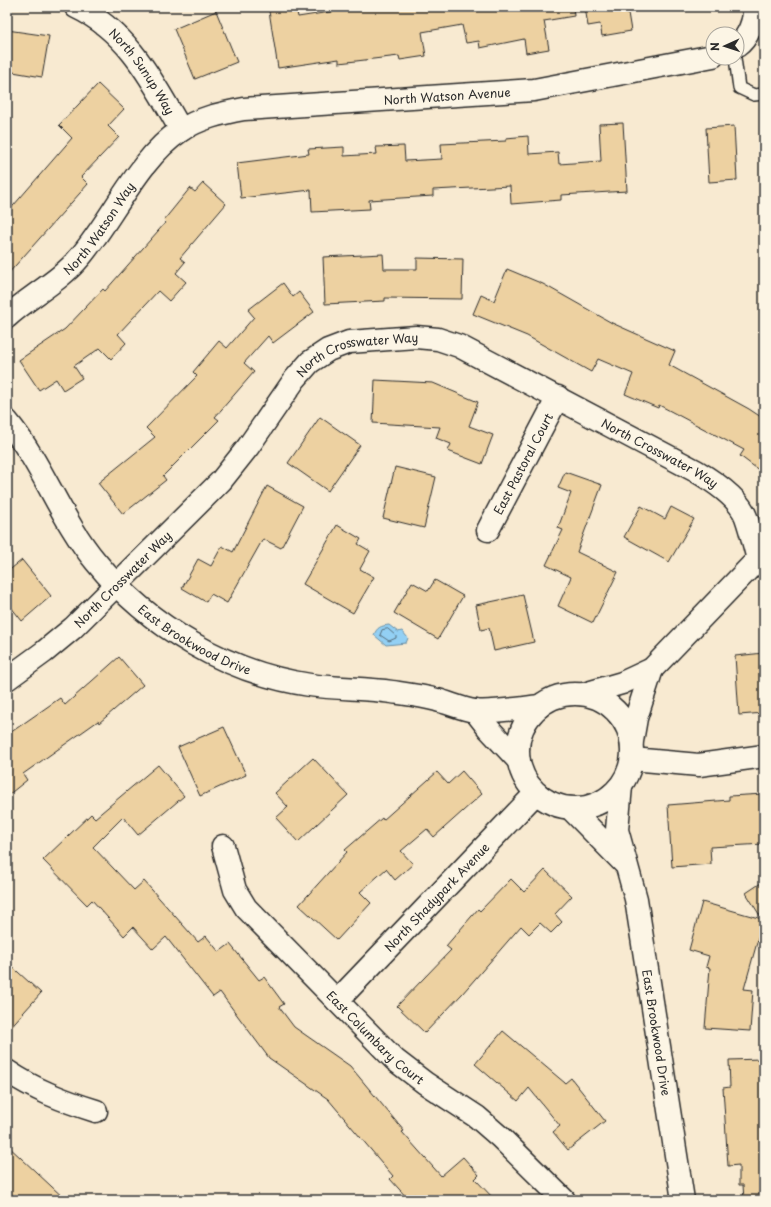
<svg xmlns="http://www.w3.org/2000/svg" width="771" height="1207" viewBox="0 0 771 1207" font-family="'Playpen Sans',sans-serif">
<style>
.water{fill:#93d0f4;stroke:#698ea4}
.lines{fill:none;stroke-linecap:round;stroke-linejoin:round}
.shore{stroke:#556d7b;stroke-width:1}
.building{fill:#edd1a1;stroke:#2b2b2b}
.service-casing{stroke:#2b2b2b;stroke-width:14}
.minor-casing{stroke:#2b2b2b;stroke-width:25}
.tertiary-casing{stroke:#2b2b2b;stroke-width:25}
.service{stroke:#fcf5e5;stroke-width:11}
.minor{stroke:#fcf5e5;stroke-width:22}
.tertiary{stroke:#fcf5e5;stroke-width:22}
.labels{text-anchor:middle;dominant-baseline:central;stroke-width:4;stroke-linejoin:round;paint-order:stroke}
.street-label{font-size:12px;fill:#2b2b2b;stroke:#fcf5e5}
</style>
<rect width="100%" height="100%" fill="#f8ead1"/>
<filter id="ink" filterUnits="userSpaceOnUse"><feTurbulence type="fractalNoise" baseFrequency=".025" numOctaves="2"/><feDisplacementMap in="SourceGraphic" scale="8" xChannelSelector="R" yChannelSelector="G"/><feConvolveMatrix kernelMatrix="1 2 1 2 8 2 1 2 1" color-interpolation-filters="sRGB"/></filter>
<g filter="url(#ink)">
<!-- water -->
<path class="water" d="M389 625 398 632 402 631 408 638 406 643 386 645 374 635C377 627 381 626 389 625Z"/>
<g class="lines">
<!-- shore -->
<polygon class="shore" points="388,629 396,636 396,638 389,641 380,635 382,630"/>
</g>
<!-- building -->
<g class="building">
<polygon points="296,7 298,17 361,7 443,7 443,10 459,7 573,7 574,16 544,21 549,49 526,53 524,39 480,48 479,41 466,43 462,25 422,32 426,56 400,60 399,56 339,63 339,59 278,68 269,11"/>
<polygon points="585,7 627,7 631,31 602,36 600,24 588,26"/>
<polygon points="216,11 237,62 195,79 174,29"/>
<polygon points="7,30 49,36 42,77 7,71"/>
<polygon points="98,84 124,109 108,126 119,137 81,177 88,184 7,275 7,213 72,138 59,125"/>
<polygon points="623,123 627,191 561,195 561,200 511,204 510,186 433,190 433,196 369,200 370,209 312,212 311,190 241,198 237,163 309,154 308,149 344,147 344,156 377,154 376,147 404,146 405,161 442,159 441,144 506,141 506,138 528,136 529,154 558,152 559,164 601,161 599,124"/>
<polygon points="734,126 737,180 709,182 706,128"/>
<polygon points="203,183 226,204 180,258 185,262 176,273 186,282 169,301 158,291 118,334 126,343 111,359 100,348 74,366 82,378 63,390 56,379 39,390 19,360 65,329 103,289 105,291 166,222 164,220 190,188 195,192"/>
<polygon points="383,254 384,269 417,269 417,258 463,259 462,299 385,298 385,301 325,304 323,257"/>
<polygon points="507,269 543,284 612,323 675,351 669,365 749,409 764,419 764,474 740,456 744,450 659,405 658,408 625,394 633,374 598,359 591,372 527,336 473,314 481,295 494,301"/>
<polygon points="283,283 293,297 299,292 314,312 273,343 268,336 244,363 254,372 215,417 219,420 163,476 166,480 123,514 98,483 155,437 146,428 197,376 193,372 219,341 227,348 254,317 248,310"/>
<polygon points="375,380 433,383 478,402 469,426 493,435 482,464 448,451 451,444 436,438 440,427 373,423"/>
<polygon points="320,417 360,445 328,491 288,463"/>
<polygon points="395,467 436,477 424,528 383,518"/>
<polygon points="565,472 602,485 577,552 618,572 593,623 558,606 571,577 546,565 563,530 558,528 571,493 558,488"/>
<polygon points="267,486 303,506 281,548 263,539 227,603 211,594 206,602 182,588 198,559 211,566 222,546 233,552"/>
<polygon points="641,506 665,519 671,507 694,519 669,562 624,537"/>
<polygon points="337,525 361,539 358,544 370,551 360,569 374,577 353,613 303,584"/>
<polygon points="22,560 51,596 22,621 7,602 7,572"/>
<polygon points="435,580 463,596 438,639 394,613 412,582 428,591"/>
<polygon points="523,595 534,642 494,651 489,628 481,630 476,605"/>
<polygon points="764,653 764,713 739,715 735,656"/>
<polygon points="119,657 143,685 99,723 98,721 23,774 27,780 7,796 7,735 60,698 65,705"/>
<polygon points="224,727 246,775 200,796 178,747"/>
<polygon points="313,758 348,795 298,842 276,818 288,807 275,793"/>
<polygon points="158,765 184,796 138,835 123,817 93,847 134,890 144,881 198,942 206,936 219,952 230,944 259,980 264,977 284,1004 279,1007 294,1027 350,1066 404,1131 402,1132 441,1176 463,1157 479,1175 475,1179 495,1200 420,1200 415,1194 408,1199 390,1179 393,1176 328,1099 269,1058 220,992 213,997 166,937 153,949 133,927 124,936 92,900 87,905 43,860 91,814 95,818"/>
<polygon points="462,771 482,794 434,837 427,829 401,851 413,864 395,880 386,869 360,892 371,903 337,940 299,905 347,852 345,850 382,818 383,820 437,772 448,784"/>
<polygon points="764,794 764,844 710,847 711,864 672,867 668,805 729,800 729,796"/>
<polygon points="545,870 572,896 555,914 562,922 551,933 540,923 529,934 521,926 462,994 425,1033 397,1006 451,950 446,946 478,909 480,911 511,879 524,892"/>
<polygon points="764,881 764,923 763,921 744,989 753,990 750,1031 705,1028 710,968 706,967 709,956 689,950 702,902 762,919 746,893"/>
<polygon points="7,962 41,993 7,1031"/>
<polygon points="503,1031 565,1083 571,1078 605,1121 568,1150 553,1132 560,1126 529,1088 518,1101 475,1064"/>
<polygon points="761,1059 761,1068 764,1068 764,1200 744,1200 743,1185 739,1185 739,1165 728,1166 723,1088 730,1087 729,1060"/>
<polygon points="7,1145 66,1200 7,1200"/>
</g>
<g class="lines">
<defs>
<polyline id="service" points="735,58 739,88 754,95 764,94"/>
<g id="minor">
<path id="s1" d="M76 7C129 32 153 82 181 130"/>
<path d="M737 46C748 38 755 21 754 7"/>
<path id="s2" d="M7 317C30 296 60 281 80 257 113 218 139 158 180 131 199 118 222 113 244 109L534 90 713 56"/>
<path id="s3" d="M488 530 558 397"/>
<path id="s4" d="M7 679 44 652 73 628 221 481 248 447 295 379 310 362 328 350 349 342 416 337 438 339 459 346 696 471C713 481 739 498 746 517 751 531 754 545 758 559"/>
<polyline points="632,759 699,765 764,756"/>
<path id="s5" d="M223 846 235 890 246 908 395 1060 425 1083 477 1117 500 1137 564 1200"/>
<path id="s6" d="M337 1001 536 793"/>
<path d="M7 1071C35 1090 64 1101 96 1111"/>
</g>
<g id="tertiary">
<path id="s7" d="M7 421C43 464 60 519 96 562 149 627 228 673 310 685 337 689 365 688 392 692 406 694 423 696 437 700 449 703 462 709 475 711 490 713 523 708 540 706"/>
<polyline points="584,694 622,683 652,669 758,559 764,558"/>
<circle cx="575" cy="751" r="57"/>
<polyline points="475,711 489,729 519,761"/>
<polyline points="632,741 636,718 652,669"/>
<path id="s8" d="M621 786 617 830 636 899 683 1200"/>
<polyline points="570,808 624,863"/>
</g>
</defs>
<!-- service casing -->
<use href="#service" class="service-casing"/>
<!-- minor casing -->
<use href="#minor" class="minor-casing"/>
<!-- tertiary casing -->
<use href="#tertiary" class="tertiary-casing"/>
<!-- service -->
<use href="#service" class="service"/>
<!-- minor -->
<use href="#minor" class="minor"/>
<!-- tertiary -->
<use href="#tertiary" class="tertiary"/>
</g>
</g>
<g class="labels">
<!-- street labels -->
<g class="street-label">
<text stroke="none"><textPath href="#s1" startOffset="94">North Sunup Way</textPath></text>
<text stroke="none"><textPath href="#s2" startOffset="528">North Watson Avenue</textPath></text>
<text stroke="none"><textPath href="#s2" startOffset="129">North Watson Way</textPath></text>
<text stroke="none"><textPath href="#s4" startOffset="489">North Crosswater Way</textPath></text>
<text stroke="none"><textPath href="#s4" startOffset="824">North Crosswater Way</textPath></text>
<text stroke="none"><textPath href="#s3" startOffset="75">East Pastoral Court</textPath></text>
<text stroke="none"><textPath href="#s4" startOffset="153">North Crosswater Way</textPath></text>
<text stroke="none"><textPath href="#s7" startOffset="294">East Brookwood Drive</textPath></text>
<text stroke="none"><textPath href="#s6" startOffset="144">North Shadypark Avenue</textPath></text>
<text stroke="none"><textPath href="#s8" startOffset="251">East Brookwood Drive</textPath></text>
<text stroke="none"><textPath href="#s5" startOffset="250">East Columbary Court</textPath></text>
</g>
</g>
<!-- margin -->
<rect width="771" height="1207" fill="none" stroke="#fcf5e5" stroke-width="24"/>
<rect x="12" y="12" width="747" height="1183" fill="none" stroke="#2b2b2b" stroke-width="1.5" filter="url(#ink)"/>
<!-- north arrow -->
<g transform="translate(725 46) rotate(267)"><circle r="19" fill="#fcf5e5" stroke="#a8a49b"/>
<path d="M0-3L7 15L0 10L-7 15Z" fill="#2b2b2b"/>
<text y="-6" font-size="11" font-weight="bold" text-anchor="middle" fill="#2b2b2b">N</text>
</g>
</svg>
